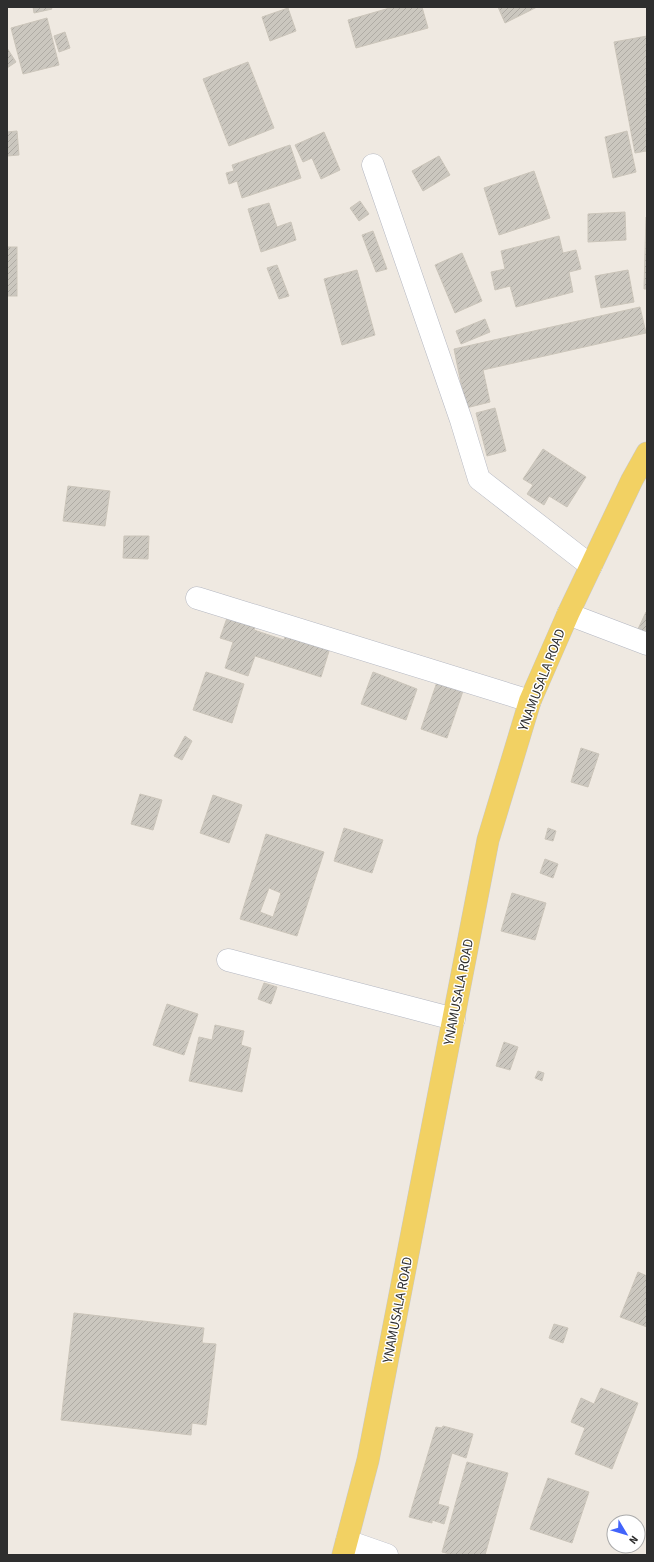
<svg xmlns="http://www.w3.org/2000/svg" width="654" height="1562" viewBox="0 0 654 1562" font-family="'Source Sans 3',sans-serif">
<style>
.building{fill:url(#building-hatch);stroke:#cbc5ba;fill-rule:evenodd}
.lines{fill:none;stroke-linecap:round;stroke-linejoin:round}
.minor-casing{stroke:#b4b7c1;stroke-width:23}
.major-casing{stroke:#c9c9c9;stroke-width:23}
.minor{stroke:#fff;stroke-width:22}
.major{stroke:#f2d163;stroke-width:22}
.labels{text-anchor:middle;dominant-baseline:central;stroke-width:3;stroke-linejoin:round;paint-order:stroke}
.street-label{font-size:14px;fill:#2e2e2e;stroke:#fff}
</style>
<defs>
<pattern id="building-hatch" width="6" height="6" patternUnits="userSpaceOnUse"><rect width="6" height="6" fill="#cbc7bf"/><path d="M-1 1l2-2M0 6l6-6M5 7l2-2" fill="none" stroke="#afaba4"/></pattern>
</defs>
<rect width="100%" height="100%" fill="#efe9e1"/>
<!-- building -->
<g class="building">
<polygon points="33,7 51,7 52,9 34,13"/>
<polygon points="393,7 422,7 428,28 356,48 348,20"/>
<polygon points="498,7 537,7 505,23"/>
<polygon points="288,8 296,31 270,41 262,17"/>
<polygon points="47,18 59,65 23,74 11,28"/>
<polygon points="65,32 70,48 59,52 54,36"/>
<polygon points="647,36 647,154 646,151 635,153 614,42"/>
<polygon points="7,48 16,62 7,68"/>
<polygon points="248,62 274,128 229,146 203,79"/>
<polygon points="17,131 19,155 7,156 7,132"/>
<polygon points="627,131 636,172 613,178 605,137"/>
<polygon points="324,132 340,170 321,179 312,158 303,162 295,145"/>
<polygon points="290,145 301,178 242,198 237,181 229,184 226,173 234,171 232,165"/>
<polygon points="439,156 450,175 423,191 412,171"/>
<polygon points="534,171 550,218 499,235 484,188"/>
<polygon points="360,201 369,214 359,221 350,208"/>
<polygon points="269,203 277,227 291,222 296,240 261,252 248,209"/>
<polygon points="625,212 626,240 588,242 588,214"/>
<polygon points="646,217 647,217 647,289 644,289"/>
<polygon points="373,231 387,269 376,272 362,235"/>
<polygon points="559,236 563,253 576,250 581,269 569,272 573,292 516,307 510,286 495,290 491,272 505,269 501,251"/>
<rect x="7" y="247" width="10" height="49"/>
<polygon points="462,253 482,301 455,313 435,265"/>
<polygon points="277,265 289,296 279,299 267,268"/>
<polygon points="357,270 375,335 342,345 324,279"/>
<polygon points="628,270 634,302 601,308 595,276"/>
<polygon points="640,307 646,333 483,370 490,402 466,408 454,349"/>
<polygon points="485,319 490,332 461,344 456,331"/>
<polygon points="495,408 506,451 487,456 476,413"/>
<polygon points="543,449 586,477 567,507 549,496 544,505 527,494 533,485 523,479"/>
<polygon points="68,486 110,491 105,526 63,521"/>
<polygon points="124,536 149,536 148,559 123,558"/>
<polygon points="646,612 647,612 647,633 638,629"/>
<polygon points="228,615 256,624 254,630 284,640 286,633 330,648 321,677 255,656 248,676 225,668 233,642 220,638"/>
<polygon points="206,672 244,684 232,723 193,710"/>
<polygon points="373,672 417,689 406,720 361,704"/>
<polygon points="439,676 465,685 447,738 421,729"/>
<polygon points="185,736 192,741 182,760 174,756"/>
<polygon points="581,748 599,754 588,787 571,782"/>
<polygon points="140,794 162,800 153,830 131,824"/>
<polygon points="213,795 242,805 229,843 200,833"/>
<polygon points="344,828 383,840 372,873 334,861"/>
<polygon points="548,828 556,831 553,841 545,839"/>
<path d="M266 834 324 852 297 936 240 919ZM269 888 281 893 273 917 260 912Z"/>
<polygon points="545,859 558,864 553,878 540,873"/>
<polygon points="512,893 546,903 535,940 501,931"/>
<polygon points="264,983 277,987 271,1004 258,999"/>
<polygon points="167,1004 198,1014 184,1055 153,1045"/>
<polygon points="215,1025 244,1031 241,1045 251,1048 242,1092 189,1081 199,1037 212,1040"/>
<polygon points="504,1042 518,1047 510,1070 496,1066"/>
<polygon points="538,1071 544,1073 542,1081 535,1078"/>
<polygon points="638,1272 647,1276 647,1327 620,1317"/>
<polygon points="74,1313 204,1328 202,1343 216,1344 206,1425 192,1423 191,1435 61,1420"/>
<polygon points="554,1324 568,1328 563,1343 549,1338"/>
<polygon points="601,1388 638,1403 612,1469 575,1454 585,1428 571,1422 581,1398 594,1404"/>
<polygon points="443,1426 473,1434 466,1458 452,1453 438,1504 449,1507 444,1524 432,1520 432,1523 409,1517 436,1427 442,1428"/>
<polygon points="467,1462 508,1473 485,1555 454,1555 442,1552"/>
<polygon points="548,1478 589,1492 572,1543 530,1529"/>
</g>
<g class="lines">
<defs>
<g id="minor">
<polyline points="373,165 461,420 479,479 591,566"/>
<polyline points="197,598 530,701"/>
<polyline points="568,614 647,644"/>
<polyline points="228,960 454,1019"/>
<polyline points="347,1541 387,1555"/>
</g>
<polyline id="major" points="343,1555 368,1460 488,840 530,701 568,614 632,480 647,453"/>
</defs>
<!-- minor casing -->
<use href="#minor" class="minor-casing"/>
<!-- major casing -->
<use href="#major" class="major-casing"/>
<!-- minor -->
<use href="#minor" class="minor"/>
<!-- major -->
<use href="#major" class="major"/>
</g>
<g class="labels">
<!-- street labels -->
<g class="street-label">
<text transform="translate(542 680) rotate(-69)">YNAMUSALA ROAD</text>
<text transform="translate(459 992) rotate(-79)">YNAMUSALA ROAD</text>
<text transform="translate(398 1310) rotate(-79)">YNAMUSALA ROAD</text>
</g>
</g>
<!-- border -->
<rect width="654" height="1562" fill="none" stroke="#2e2e2e" stroke-width="16"/>
<!-- north arrow -->
<g transform="translate(626 1534) rotate(128)"><circle r="19" fill="#ffffff" stroke="#ababab"/>
<path d="M0-3L7 15L0 10L-7 15Z" fill="#4264fb"/>
<text y="-6" font-size="11" font-weight="bold" text-anchor="middle" fill="#2e2e2e">N</text>
</g>
</svg>
